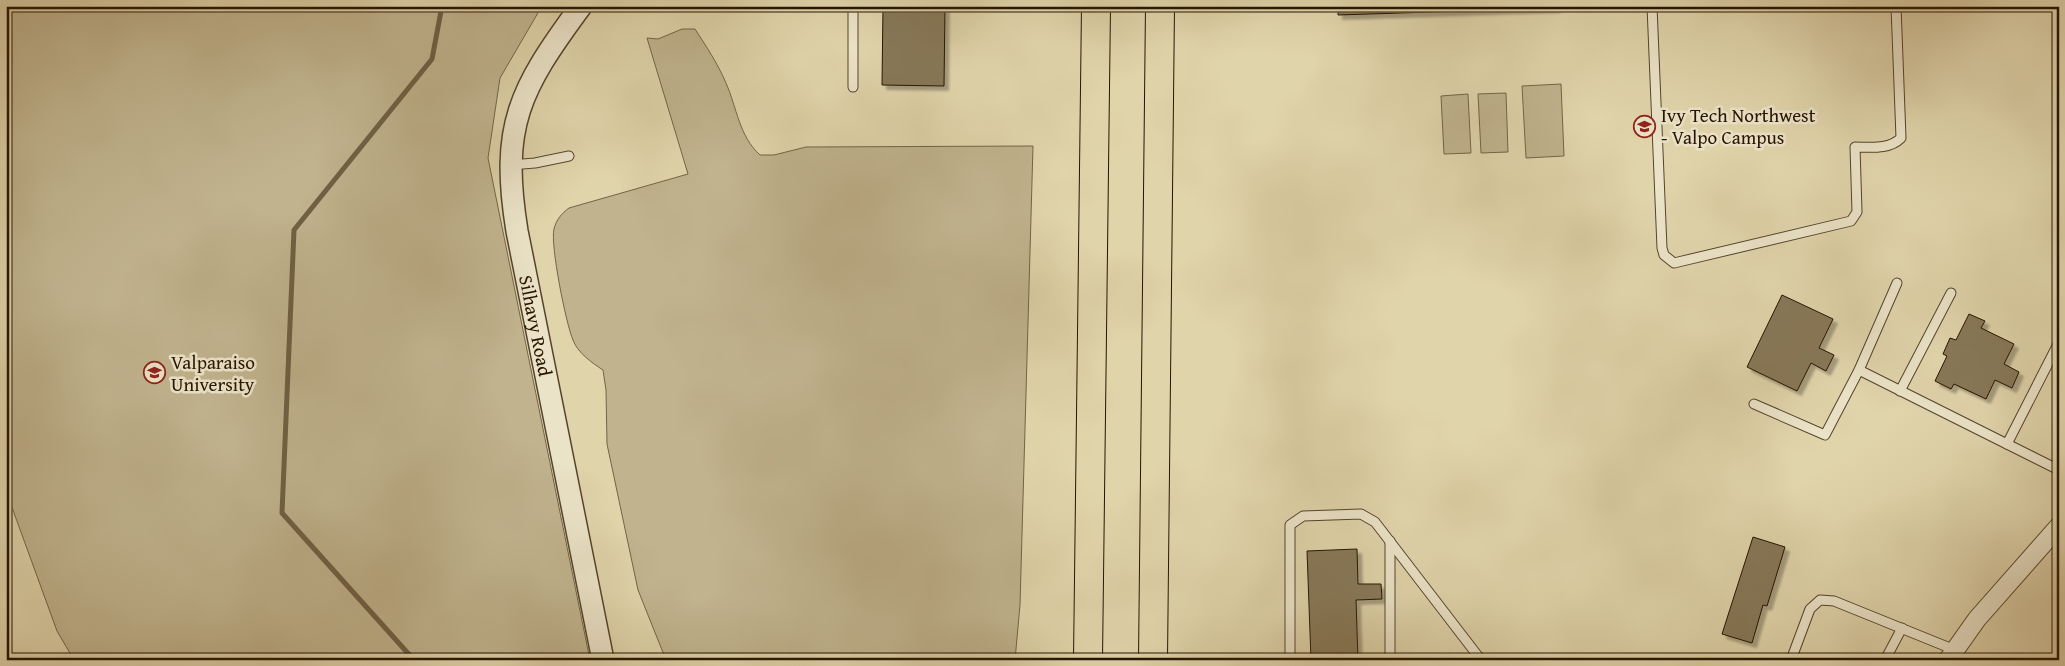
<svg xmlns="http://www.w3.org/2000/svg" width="2065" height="666" viewBox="0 0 2065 666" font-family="'Gentium Book Plus',serif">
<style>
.green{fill:#c0b38e;stroke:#736447}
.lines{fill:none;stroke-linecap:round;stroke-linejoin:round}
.stream{stroke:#706044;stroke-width:5}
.building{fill:#877859;stroke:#261400;filter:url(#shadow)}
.service-casing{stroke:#54442b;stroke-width:11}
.minor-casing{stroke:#54442b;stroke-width:20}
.tertiary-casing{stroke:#54442b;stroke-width:24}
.motorway-casing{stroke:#261400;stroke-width:30}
.service{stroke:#ebe3c8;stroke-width:9}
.minor{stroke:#ebe3c8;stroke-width:18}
.tertiary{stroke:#ebe3c8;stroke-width:21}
.motorway{stroke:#e0d4ab;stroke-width:28}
.labels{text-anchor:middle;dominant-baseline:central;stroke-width:5;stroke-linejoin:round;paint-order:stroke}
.poi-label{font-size:19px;fill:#261400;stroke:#ebe3c8;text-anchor:start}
.street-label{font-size:19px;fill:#261400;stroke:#ebe3c8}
</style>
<defs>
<filter id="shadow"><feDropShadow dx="4.5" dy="4.5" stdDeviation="1" flood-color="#0004"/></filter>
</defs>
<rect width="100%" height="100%" fill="#e0d4ab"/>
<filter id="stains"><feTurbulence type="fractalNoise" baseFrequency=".004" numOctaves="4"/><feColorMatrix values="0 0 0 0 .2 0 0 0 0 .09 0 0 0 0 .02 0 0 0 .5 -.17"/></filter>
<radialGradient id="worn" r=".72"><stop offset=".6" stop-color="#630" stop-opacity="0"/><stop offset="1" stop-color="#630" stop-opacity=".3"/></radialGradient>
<!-- green -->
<g class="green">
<polygon points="6,6 542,6 500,78 488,158 590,660 74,660 57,631 6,491"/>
<path d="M682 29H695C706 46 718 64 726 83 737 108 739 136 760 155H774L806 147 1033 146 1020 605 1015 660H666L638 590 607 444 606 390 603 370C592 363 577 352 573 340 566 324 550 244 554 229 556 220 562 213 569 208L688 174 647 38 658 39Z"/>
<polygon points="1561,84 1564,156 1526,158 1522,86"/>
<polygon points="1506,93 1508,152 1481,153 1478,94"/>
<polygon points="1468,94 1471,153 1444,154 1441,96"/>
</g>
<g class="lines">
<!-- stream -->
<polyline class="stream" points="414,660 282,513 294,230 432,59 442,6"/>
</g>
<!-- building -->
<g class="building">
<polygon points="883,6 945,6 944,86 882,85"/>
<polygon points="1338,6 1556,6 1556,8 1338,15"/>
<polygon points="1782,295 1833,319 1819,348 1834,355 1826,371 1811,363 1797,391 1747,367"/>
<polygon points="1969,314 1985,321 1981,328 2014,344 2004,364 2019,372 2012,388 1995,380 1986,399 1954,384 1951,389 1935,381 1947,356 1943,354 1950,338 1956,340"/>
<polygon points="1753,537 1785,547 1767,606 1763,605 1752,643 1722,634"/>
<polygon points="1357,549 1358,584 1381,584 1382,599 1356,600 1358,660 1311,660 1307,551"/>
</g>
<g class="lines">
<defs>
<g id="service">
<polyline points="853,6 853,87"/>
<path d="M1652 6 1662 248 1664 255 1674 263 1851 221 1857 212 1855 147C1870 147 1889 150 1901 138L1896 6"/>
<polyline points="510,165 535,163 569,156"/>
<polyline points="1859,370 1897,283"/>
<polyline points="1900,391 1951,293"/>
<polyline points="1754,404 1825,435 1859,370 2059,470"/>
<polyline points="2007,444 2058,344"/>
<polyline points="1390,541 1390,660"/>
<polyline points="1290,660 1290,525 1303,516 1361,514 1375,522 1481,660"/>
<polyline points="1791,660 1810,609 1820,600 1834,601 1955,650"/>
<polyline points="1885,660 1902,628"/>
</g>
<polyline id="minor" points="1948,660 1977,619 2059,526"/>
<g id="tertiary">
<path id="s1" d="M581 6C519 90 500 126 517 231L603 660"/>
</g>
<g id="motorway">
<polyline points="1088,660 1096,6"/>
<polyline points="1153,660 1160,6"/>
</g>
</defs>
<!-- service casing -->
<use href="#service" class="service-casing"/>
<!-- minor casing -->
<use href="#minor" class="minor-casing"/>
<!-- tertiary casing -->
<use href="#tertiary" class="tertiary-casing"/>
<!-- motorway casing -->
<use href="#motorway" class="motorway-casing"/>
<!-- service -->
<use href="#service" class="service"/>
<!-- minor -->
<use href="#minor" class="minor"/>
<!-- tertiary -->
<use href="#tertiary" class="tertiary"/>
<!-- motorway -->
<use href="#motorway" class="motorway"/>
</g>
<!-- icons -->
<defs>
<symbol id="university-ring" viewBox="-11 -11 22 22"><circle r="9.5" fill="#ebe3c8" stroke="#8f2418" stroke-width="1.5"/><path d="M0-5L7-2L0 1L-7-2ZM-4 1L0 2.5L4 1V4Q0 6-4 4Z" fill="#8f2418"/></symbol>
</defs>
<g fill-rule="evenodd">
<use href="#university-ring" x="1632" y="114" width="25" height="25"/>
<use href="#university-ring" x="142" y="360" width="25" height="25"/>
</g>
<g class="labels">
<!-- poi labels -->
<g class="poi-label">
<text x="1661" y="115">Ivy Tech Northwest<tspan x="1661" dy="22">- Valpo Campus</tspan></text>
<text x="171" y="362">Valparaiso<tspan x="171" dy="22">University</tspan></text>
</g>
<!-- street labels -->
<g class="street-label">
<text stroke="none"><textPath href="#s1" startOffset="340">Silhavy Road</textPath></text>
</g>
</g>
<!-- margin -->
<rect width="2065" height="666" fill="none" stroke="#e0d4ab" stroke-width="25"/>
<rect x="8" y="8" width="2050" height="651" fill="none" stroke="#261400" stroke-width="2.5"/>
<rect x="12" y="12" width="2040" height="641" fill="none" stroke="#261400"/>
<rect width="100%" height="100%" filter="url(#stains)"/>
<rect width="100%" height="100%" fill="url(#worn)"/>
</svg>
